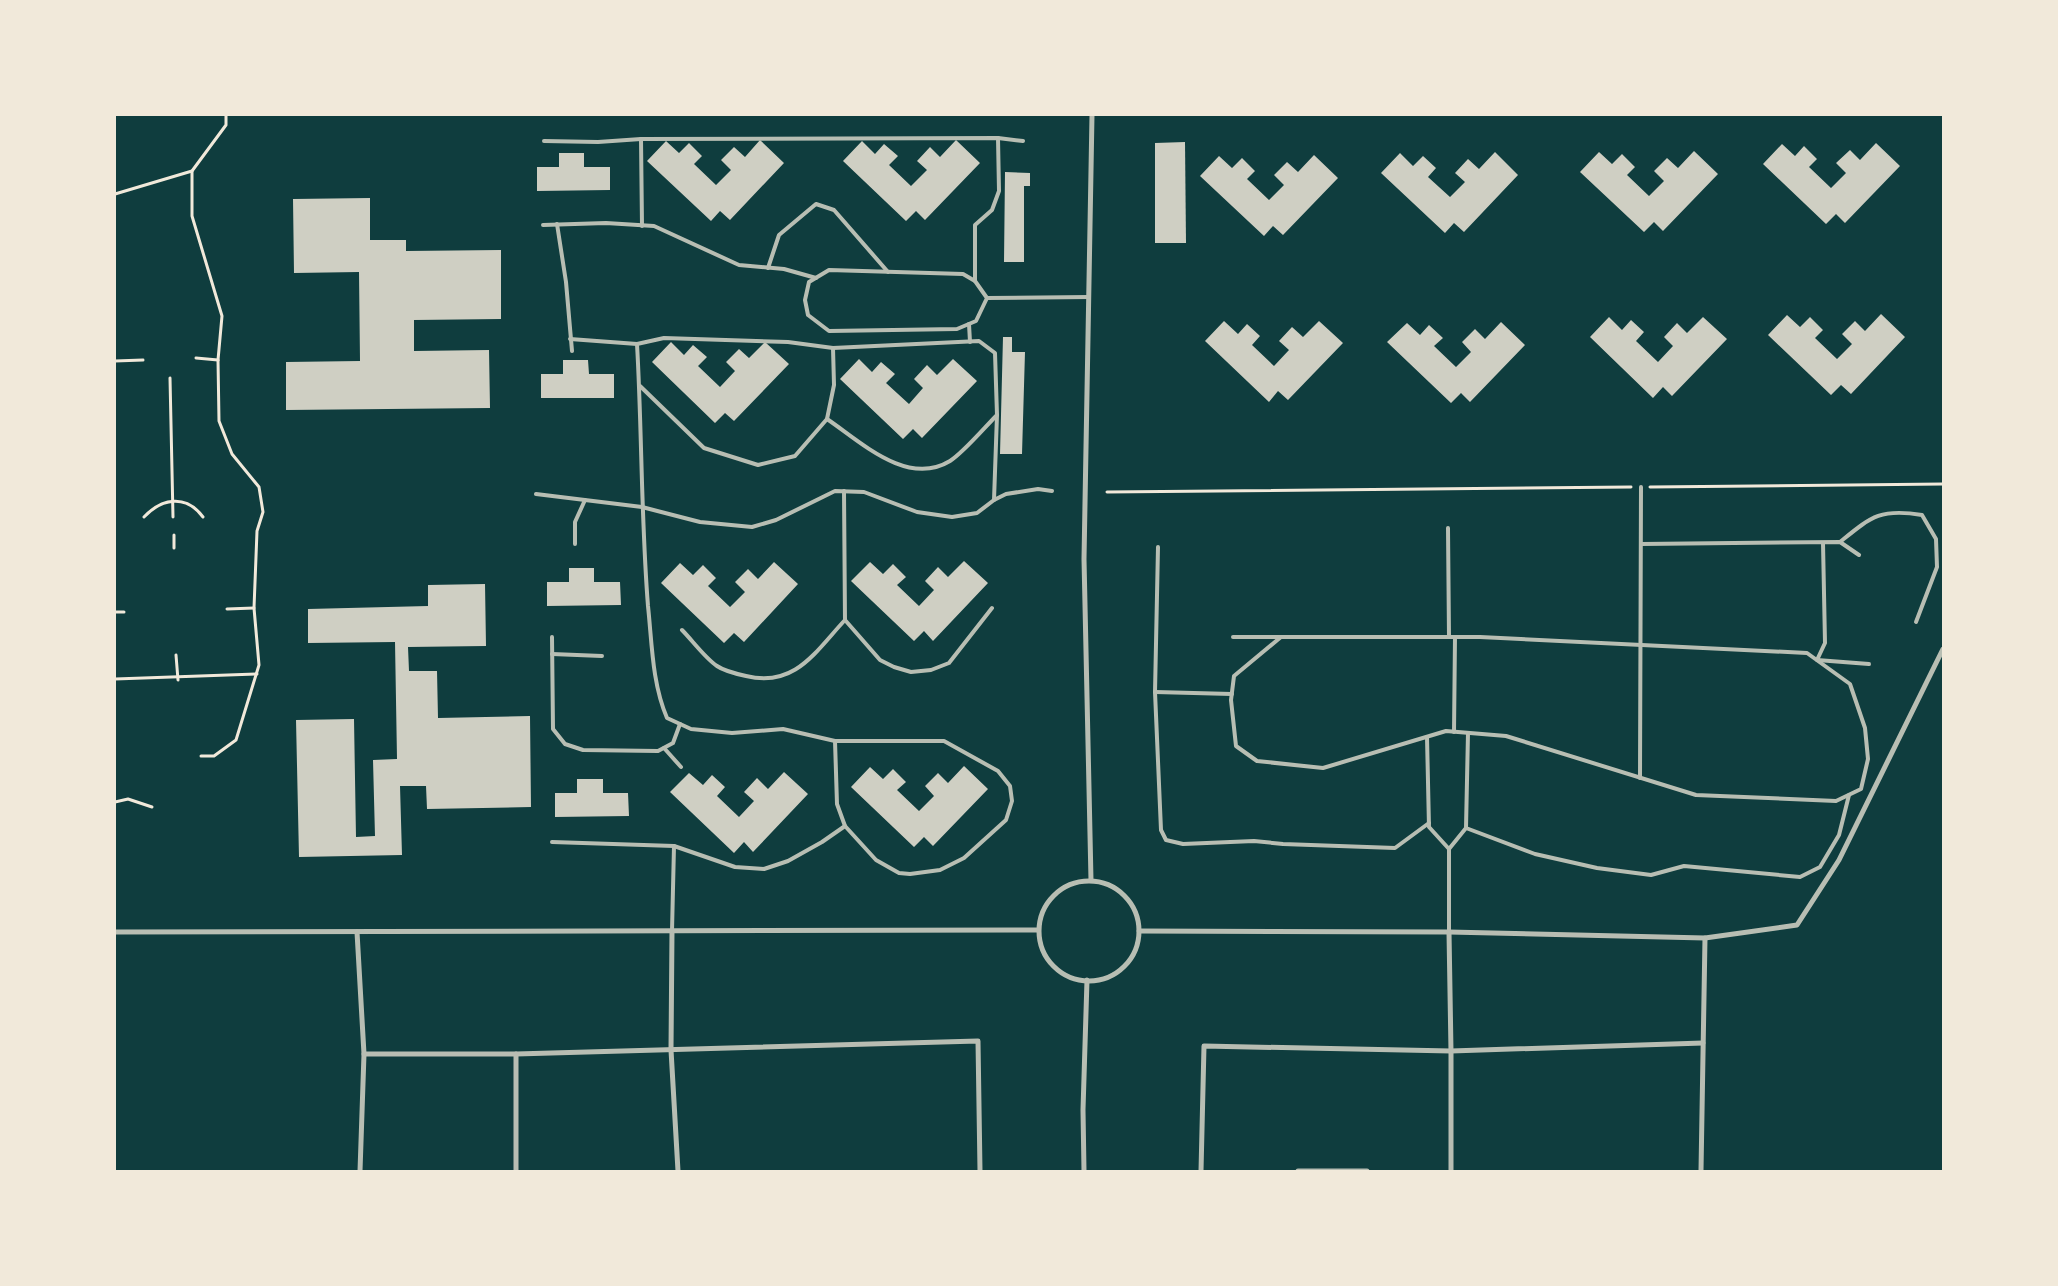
<svg xmlns="http://www.w3.org/2000/svg" width="2058" height="1286" viewBox="0 0 2058 1286" font-family="'Space Grotesk',sans-serif">
<style>
.building{fill:#cfcfc3}
.lines{fill:none;stroke-linecap:round;stroke-linejoin:round}
.path{stroke:#f1e9da;stroke-width:3}
.service{stroke:#b8beb3;stroke-width:4}
.minor{stroke:#b8beb3;stroke-width:5}
</style>
<rect width="100%" height="100%" fill="#0f3d3e"/>
<!-- building -->
<g class="building">
<polygon points="760,140 784,163 730,220 720,211 711,221 647,161 666,141 679,153 689,143 702,156 694,164 716,185 731,170 721,160 734,147 745,157"/>
<polygon points="956,140 980,163 925,220 916,211 906,221 843,161 862,141 875,154 884,144 898,156 889,165 911,186 927,170 917,161 930,147 940,157"/>
<polygon points="1185,142 1186,243 1155,243 1155,143"/>
<polygon points="1876,143 1900,166 1845,223 1836,214 1826,224 1763,164 1782,144 1795,156 1804,146 1817,159 1809,167 1831,188 1846,173 1836,163 1850,150 1860,160"/>
<polygon points="1694,151 1718,174 1663,231 1654,222 1644,232 1580,172 1599,152 1612,164 1622,154 1635,167 1627,175 1649,196 1664,181 1654,171 1667,158 1678,168"/>
<polygon points="1495,152 1518,175 1464,232 1454,223 1445,233 1381,173 1400,153 1413,166 1423,156 1436,168 1428,177 1450,197 1465,182 1455,173 1468,159 1479,169"/>
<polygon points="559,153 584,153 584,167 610,167 610,190 537,191 537,167 559,167"/>
<polygon points="1314,155 1338,178 1283,235 1273,226 1264,236 1200,176 1219,156 1232,168 1242,158 1255,171 1247,179 1269,200 1284,185 1274,175 1287,162 1298,172"/>
<polygon points="1005,172 1030,173 1030,186 1024,186 1024,262 1004,262"/>
<polygon points="370,198 370,240 406,240 406,251 501,250 501,319 414,320 414,351 489,350 490,408 286,410 286,362 360,361 359,272 294,273 293,199"/>
<polygon points="1881,314 1905,337 1851,394 1841,385 1831,395 1768,335 1787,315 1800,327 1810,317 1823,330 1815,338 1837,359 1852,344 1842,334 1855,321 1865,331"/>
<polygon points="1609,317 1622,330 1631,320 1644,332 1636,341 1658,362 1673,346 1664,337 1677,323 1687,333 1703,317 1727,339 1672,396 1663,387 1653,398 1590,337"/>
<polygon points="1224,321 1238,334 1247,324 1260,336 1252,345 1274,366 1289,350 1279,341 1292,327 1303,337 1319,321 1343,343 1288,400 1278,391 1269,402 1205,341"/>
<polygon points="1501,322 1525,345 1470,402 1461,393 1451,403 1387,342 1407,323 1420,335 1429,325 1443,338 1434,346 1456,367 1471,352 1462,342 1475,329 1485,339"/>
<polygon points="1003,337 1012,337 1012,352 1025,352 1022,454 1000,454"/>
<polygon points="671,342 684,355 693,345 707,357 698,366 720,387 735,371 726,362 739,349 749,358 765,342 789,364 734,421 725,413 715,423 652,362"/>
<polygon points="859,359 872,372 881,362 895,374 886,383 909,404 923,388 914,379 927,365 937,375 953,359 977,381 922,438 913,429 903,439 840,379"/>
<polygon points="563,360 588,360 589,374 614,374 614,398 541,398 541,374 563,374"/>
<polygon points="964,561 988,583 933,641 924,631 914,641 851,581 870,562 883,574 893,564 906,577 897,585 919,606 934,590 925,581 938,567 948,577"/>
<polygon points="774,562 798,584 744,642 734,633 724,643 661,583 680,563 693,575 703,565 716,578 708,586 730,607 745,592 735,582 748,569 758,579"/>
<polygon points="569,568 594,568 594,582 620,582 621,605 547,606 547,582 569,582"/>
<polygon points="485,584 486,646 408,647 409,671 437,671 438,718 530,716 531,807 427,809 426,786 400,786 402,855 299,857 296,720 354,719 356,837 375,836 373,760 397,759 395,642 308,643 308,609 428,606 428,585"/>
<polygon points="964,766 988,789 933,846 924,837 914,847 851,787 870,767 883,779 893,769 906,782 897,790 919,811 934,796 925,786 938,773 948,783"/>
<polygon points="784,772 808,794 753,852 744,842 734,853 670,792 689,773 703,785 712,775 725,787 717,796 739,817 754,801 744,792 757,778 768,789"/>
<polygon points="577,779 603,779 603,793 628,793 629,816 555,817 555,793 577,793"/>
</g>
<g class="lines">
<!-- path -->
<g class="path">
<polyline points="192,171 192,216 222,316 218,360 219,421 232,454 259,487 263,512 257,531 254,608 259,665 236,740 214,756 201,756"/>
<polyline points="115,194 192,171 226,125 226,115"/>
<polyline points="196,358 218,360"/>
<polyline points="115,361 143,360"/>
<polyline points="170,378 173,517"/>
<polyline points="1650,487 1943,484"/>
<polyline points="1107,492 1631,487"/>
<path d="M144 517C162 498 186 494 203 517"/>
<polyline points="174,535 174,548"/>
<polyline points="227,609 254,608"/>
<polyline points="115,612 124,612"/>
<polyline points="176,655 178,680"/>
<polyline points="115,679 257,674"/>
<polyline points="115,802 128,799 152,807"/>
</g>
<!-- service -->
<g class="service">
<polyline points="641,139 642,226"/>
<polyline points="544,141 598,142 641,139 998,138 1023,141"/>
<polyline points="557,224 566,282 572,351"/>
<polyline points="543,225 606,223 654,226 739,265 784,269 816,278"/>
<polyline points="768,268 779,235 816,204 834,210 888,272"/>
<polygon points="829,270 963,274 975,281 987,298 976,321 957,329 829,331 808,315 805,300 809,282"/>
<polyline points="975,281 975,225 992,210 999,191 998,138"/>
<polyline points="987,298 1089,297"/>
<polyline points="969,324 970,342"/>
<polyline points="570,339 637,344 664,338 788,342 833,348 979,341 995,353 997,415 994,500"/>
<path d="M637 344C642 431 641 519 648 606 652 643 652 683 667 718L691 729 732 733 783 729 835 741H944L998 771 1010 786 1012 801 1006 820 964 858 940 870 910 874 899 873 876 860 845 826 837 804 835 741"/>
<polyline points="640,386 704,448 758,465 795,456 827,419 834,385 833,348"/>
<path d="M827 419C861 442 907 487 950 461 963 453 985 427 997 415"/>
<polyline points="844,491 845,620 880,660 894,667 911,672 931,670 949,663 992,608"/>
<polyline points="536,494 642,507 700,522 752,527 776,520 835,491 864,492 917,512 952,517 977,513 994,500 1006,494 1038,489 1052,491"/>
<polyline points="1448,528 1449,637"/>
<path d="M1840 542C1871 517 1880 508 1922 515L1936 539 1937 567 1916 622"/>
<polyline points="1823,543 1825,643 1817,660 1869,664"/>
<polyline points="575,544 575,522 585,500"/>
<polyline points="1641,544 1840,542 1859,555"/>
<polyline points="1158,547 1155,692 1161,830 1166,840 1183,844 1254,841 1283,844 1395,848 1429,823"/>
<path d="M682 630C692 640 705 658 717 666 724 671 737 674 746 676 795 688 815 652 845 620"/>
<polyline points="552,637 553,729 565,744 583,750 658,751 673,743 680,724"/>
<polyline points="1233,637 1281,637"/>
<polygon points="1281,637 1480,637 1807,653 1850,684 1865,728 1868,759 1861,789 1836,801 1696,795 1506,736 1446,731 1323,768 1257,761 1236,746 1231,700 1234,676"/>
<polyline points="552,654 602,656"/>
<polyline points="1155,692 1232,694"/>
<polyline points="1454,732 1455,637"/>
<polyline points="1427,737 1429,827 1449,849"/>
<polyline points="664,748 681,767"/>
<polyline points="1640,778 1641,487"/>
<polyline points="1466,828 1535,854 1597,868 1651,875 1684,866 1800,877 1820,867 1839,835 1849,795"/>
<polyline points="552,842 674,846 735,867 764,869 788,861 822,842 845,826"/>
<polyline points="672,931 674,846"/>
<polyline points="1449,932 1449,849 1466,828 1468,733"/>
</g>
<!-- minor -->
<g class="minor">
<polyline points="1091,880 1084,559 1092,115"/>
<circle cx="1089" cy="931" r="50"/>
<polyline points="672,931 671,1050 678,1171"/>
<polyline points="1139,931 1449,932 1705,938 1797,925 1839,860 1943,649"/>
<polyline points="115,932 1038,930"/>
<polyline points="357,932 364,1054 360,1171"/>
<polyline points="1449,932 1451,1051 1451,1171"/>
<polyline points="364,1054 516,1054 978,1041 980,1171"/>
<polyline points="516,1054 516,1171"/>
<polyline points="1084,1171 1083,1110 1087,980"/>
<polyline points="1201,1171 1204,1046 1451,1051 1703,1043"/>
<polyline points="1298,1171 1367,1171"/>
<polyline points="1701,1171 1705,938"/>
</g>
</g>
<!-- border -->
<rect width="2058" height="1286" fill="none" stroke="#f1e9da" stroke-width="232"/>
</svg>
